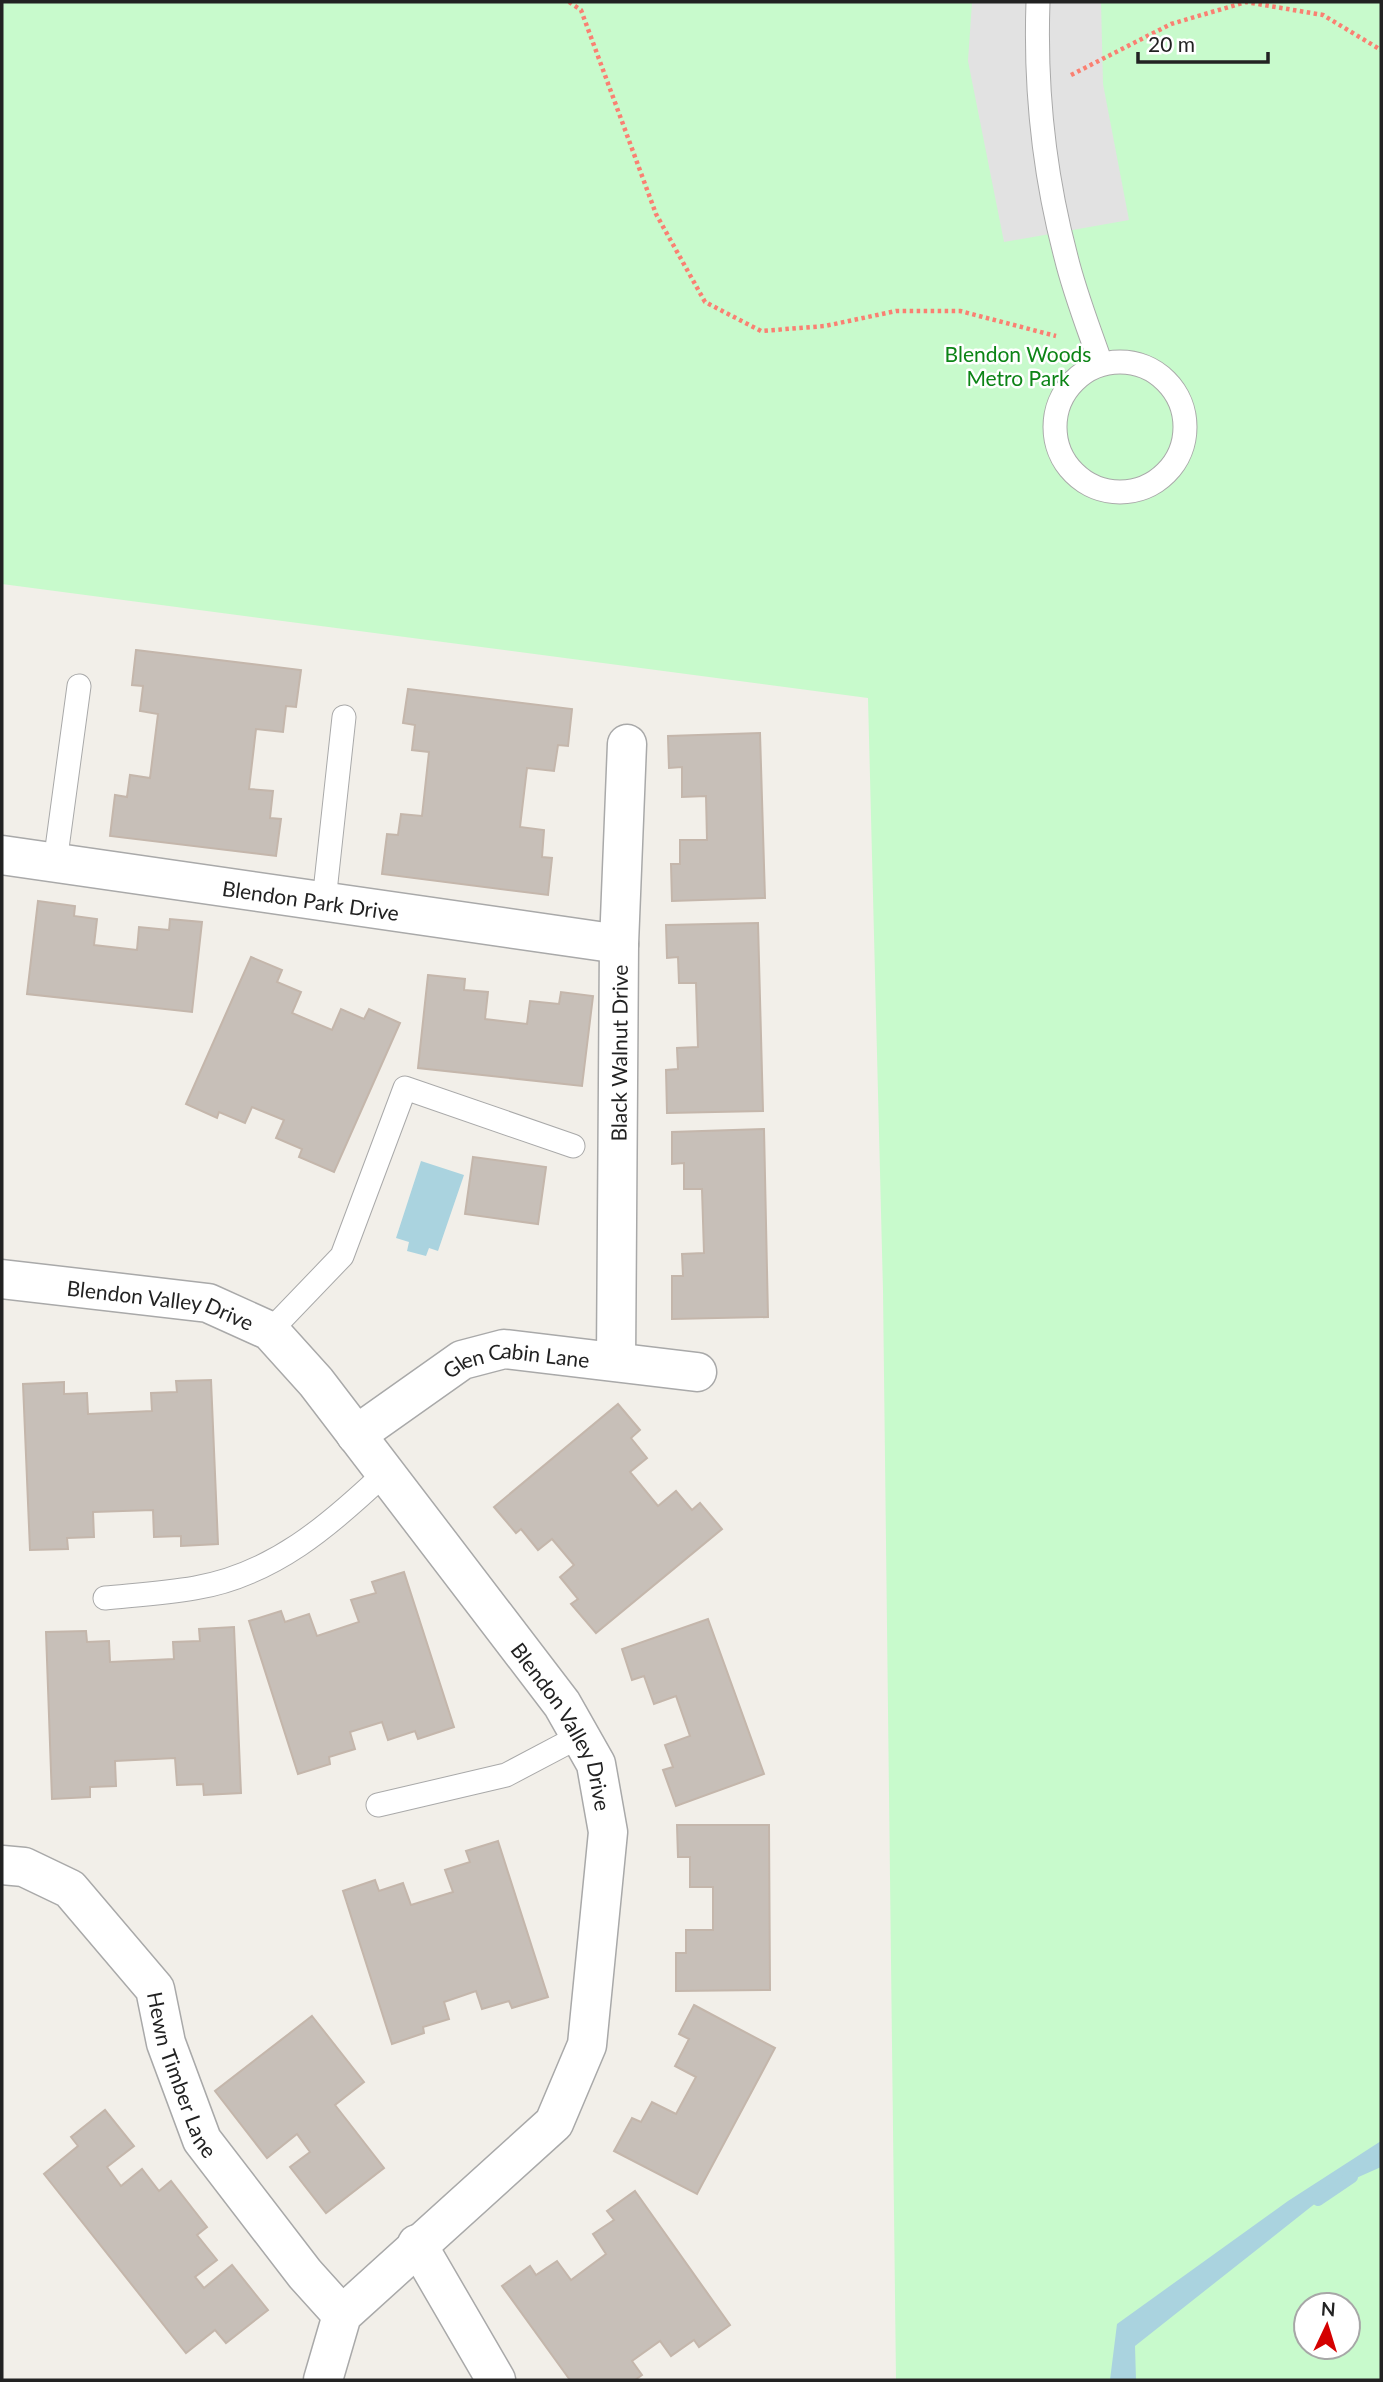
<svg xmlns="http://www.w3.org/2000/svg" width="1383" height="2382" viewBox="0 0 1383 2382" font-family="Lato,sans-serif">
<style>
.park{fill:#c8facc;fill-rule:evenodd}
.parking{fill:#e2e2e2}
.water{fill:#aad3df}
.lines{fill:none;stroke-linecap:round;stroke-linejoin:round}
.stream{stroke:#aad3df;stroke-width:12}
.building{fill:#c7bfb8;stroke:#c4b6ab;stroke-width:2}
.lane-casing{stroke:#a9a9a9;stroke-width:25}
.street-casing{stroke:#a9a9a9;stroke-width:41}
.path{stroke:#fa8072;stroke-width:4.5;stroke-dasharray:3.5 3.5;stroke-linecap:butt}
.lane{stroke:#fff;stroke-width:23}
.street{stroke:#fff;stroke-width:38}
.labels{text-anchor:middle;dominant-baseline:central;stroke-width:5;stroke-linejoin:round;paint-order:stroke}
.park-label{font-size:21px;fill:#0c8416;stroke:#fff}
.street-label{font-size:21px;fill:#222;stroke:#fff}
</style>
<rect width="100%" height="100%" fill="#f2efe9"/>
<!-- park -->
<path class="park" d="M2 2H1381V2380H896L883 1291 868 698 2 584ZM1306 2305H1348V2347H1306Z"/>
<!-- parking -->
<polygon class="parking" points="972,2 1101,2 1103,84 1129,220 1004,242 968,61"/>
<!-- water -->
<g class="water">
<polygon points="421,1161 464,1175 438,1251 429,1248 426,1256 407,1251 409,1242 396,1238"/>
<polygon points="1381,2141 1381,2167 1336,2187 1135,2346 1136,2380 1110,2380 1117,2324 1288,2201"/>
</g>
<g class="lines">
<!-- stream -->
<polyline class="stream" points="1318,2200 1352,2177"/>
</g>
<!-- building -->
<g class="building">
<polygon points="136,650 301,670 296,707 286,706 283,732 256,729 249,789 273,791 270,818 281,819 276,856 110,836 115,795 127,797 130,775 150,778 158,714 140,711 143,686 132,685"/>
<polygon points="408,689 572,709 568,746 558,745 554,771 527,768 520,827 544,830 542,857 552,858 548,895 382,874 387,834 398,835 401,814 422,816 429,752 412,750 415,725 403,723"/>
<polygon points="760,733 765,898 672,901 671,864 680,864 680,840 707,840 706,796 682,797 682,767 669,768 668,736"/>
<polygon points="38,901 75,906 74,916 97,919 94,945 137,950 139,927 169,930 170,919 202,922 192,1012 27,994"/>
<polygon points="758,923 763,1111 667,1113 666,1070 678,1069 677,1048 698,1047 696,983 679,983 678,957 667,958 666,925"/>
<polygon points="251,957 282,970 277,982 301,992 292,1013 332,1030 341,1009 364,1019 369,1009 400,1023 334,1172 299,1157 302,1149 276,1138 284,1120 252,1107 245,1123 219,1112 217,1118 186,1104"/>
<polygon points="428,975 465,979 464,990 488,992 485,1019 527,1024 530,1001 559,1004 561,992 593,996 582,1086 418,1068"/>
<polygon points="764,1129 768,1317 672,1319 672,1276 683,1276 682,1254 704,1253 702,1189 684,1189 684,1163 672,1164 672,1132"/>
<polygon points="473,1157 546,1167 538,1224 465,1214"/>
<polygon points="211,1380 218,1544 181,1546 181,1536 154,1537 153,1510 93,1512 94,1537 67,1538 68,1549 30,1550 23,1384 64,1382 64,1394 87,1393 88,1414 152,1411 151,1393 177,1392 176,1381"/>
<polygon points="618,1404 640,1430 631,1438 647,1458 630,1472 658,1506 676,1491 692,1510 700,1503 722,1529 596,1633 571,1604 578,1599 560,1577 574,1565 552,1539 538,1550 521,1529 516,1533 494,1507"/>
<polygon points="404,1572 454,1727 418,1739 415,1731 388,1740 382,1722 350,1732 355,1749 329,1757 330,1764 298,1774 249,1621 281,1611 285,1622 309,1614 317,1636 359,1622 351,1600 376,1593 372,1582"/>
<polygon points="708,1619 764,1774 676,1806 663,1770 673,1767 665,1745 690,1736 676,1696 654,1704 644,1676 632,1680 622,1649"/>
<polygon points="234,1627 241,1793 204,1795 203,1784 177,1785 175,1758 115,1761 116,1786 90,1787 90,1797 52,1799 46,1632 86,1631 87,1642 109,1641 110,1662 174,1659 173,1642 200,1641 199,1629"/>
<polygon points="677,1825 769,1825 770,1990 676,1991 676,1953 686,1953 686,1930 713,1930 713,1887 690,1887 690,1857 678,1857"/>
<polygon points="498,1841 548,1997 512,2008 509,2001 482,2009 476,1991 444,2002 449,2019 423,2027 424,2033 392,2044 343,1891 375,1880 379,1891 403,1883 411,1905 453,1892 445,1870 470,1862 466,1851"/>
<polygon points="694,2005 775,2048 697,2194 614,2151 632,2118 641,2122 652,2102 676,2114 696,2077 675,2066 689,2039 679,2034"/>
<polygon points="312,2016 364,2082 335,2105 384,2168 326,2213 290,2167 310,2152 297,2134 267,2158 215,2091"/>
<polygon points="105,2110 134,2146 107,2167 121,2186 142,2169 159,2191 171,2181 207,2227 197,2235 217,2260 195,2277 204,2288 232,2265 268,2310 226,2343 215,2330 186,2353 44,2174 78,2146 71,2137"/>
<polygon points="635,2191 730,2325 699,2347 694,2340 671,2356 660,2341 632,2361 642,2375 635,2380 570,2380 502,2286 530,2266 536,2275 557,2261 571,2280 606,2254 593,2234 614,2220 607,2211"/>
</g>
<g class="lines">
<defs>
<g id="lane">
<path d="M1038 2C1035 87 1044 174 1066 257 1075 294 1089 329 1101 364"/>
<circle cx="1120" cy="427" r="65"/>
<polyline points="55,863 79,686"/>
<polyline points="324,901 344,717"/>
<polyline points="270,1331 342,1256 405,1088 573,1146"/>
<path d="M105 1598C135 1595 166 1593 195 1588 273 1575 330 1525 385 1473"/>
<polyline points="378,1805 506,1775 580,1736"/>
</g>
<g id="street">
<path id="s1" d="M2 855 619 944"/>
<path id="s2" d="M2 1279 208 1303 270 1331 316 1382 562 1704 596 1764 608 1832 587 2045 554 2123 342 2315 323 2380"/>
<path id="s3" d="M616 1361 619 944 627 744"/>
<path id="s4" d="M356 1435 462 1360 504 1349 697 1372"/>
<path id="s5" d="M2 1865 24 1867 70 1889 155 1989 166 2043 202 2140 305 2274 342 2315"/>
<polyline points="417,2244 496,2380"/>
</g>
</defs>
<!-- lane casing -->
<use href="#lane" class="lane-casing"/>
<!-- street casing -->
<use href="#street" class="street-casing"/>
<!-- path -->
<g class="path">
<polyline points="569,2 581,10 656,214 705,302 761,331 825,326 896,311 960,311 1056,336"/>
<polyline points="1071,75 1171,24 1246,2 1323,15 1381,50"/>
</g>
<!-- lane -->
<use href="#lane" class="lane"/>
<!-- street -->
<use href="#street" class="street"/>
</g>
<g class="labels">
<!-- park labels -->
<g class="park-label">
<text x="1018" y="353">Blendon Woods<tspan x="1018" dy="24">Metro Park</tspan></text>
</g>
<!-- street labels -->
<g class="street-label">
<text stroke="none"><textPath href="#s1" startOffset="312">Blendon Park Drive</textPath></text>
<text stroke="none"><textPath href="#s3" startOffset="308">Black Walnut Drive</textPath></text>
<text stroke="none"><textPath href="#s2" startOffset="161">Blendon Valley Drive</textPath></text>
<text stroke="none"><textPath href="#s4" startOffset="184">Glen Cabin Lane</textPath></text>
<text stroke="none"><textPath href="#s2" startOffset="770">Blendon Valley Drive</textPath></text>
<text stroke="none"><textPath href="#s5" startOffset="294">Hewn Timber Lane</textPath></text>
</g>
</g>
<!-- border -->
<rect width="1383" height="2382" fill="none" stroke="#222222" stroke-width="7"/>
<!-- north arrow -->
<g transform="translate(1327 2326) rotate(4)"><circle r="33" fill="#ffffff" stroke="#a7a7a7" stroke-width="2"/>
<path d="M0-5L12 26L0 18L-12 26Z" fill="#d40000"/>
<text y="-10" font-size="19" font-weight="bold" text-anchor="middle" fill="#222222">N</text>
</g>
<!-- scale -->
<path d="M1138 52v10h130v-10" fill="none" stroke="#222222" stroke-width="3.5"/>
<text x="1148" y="52" font-size="21" fill="#222222" stroke="#ffffff" stroke-width="5" paint-order="stroke">20 m</text>
</svg>
